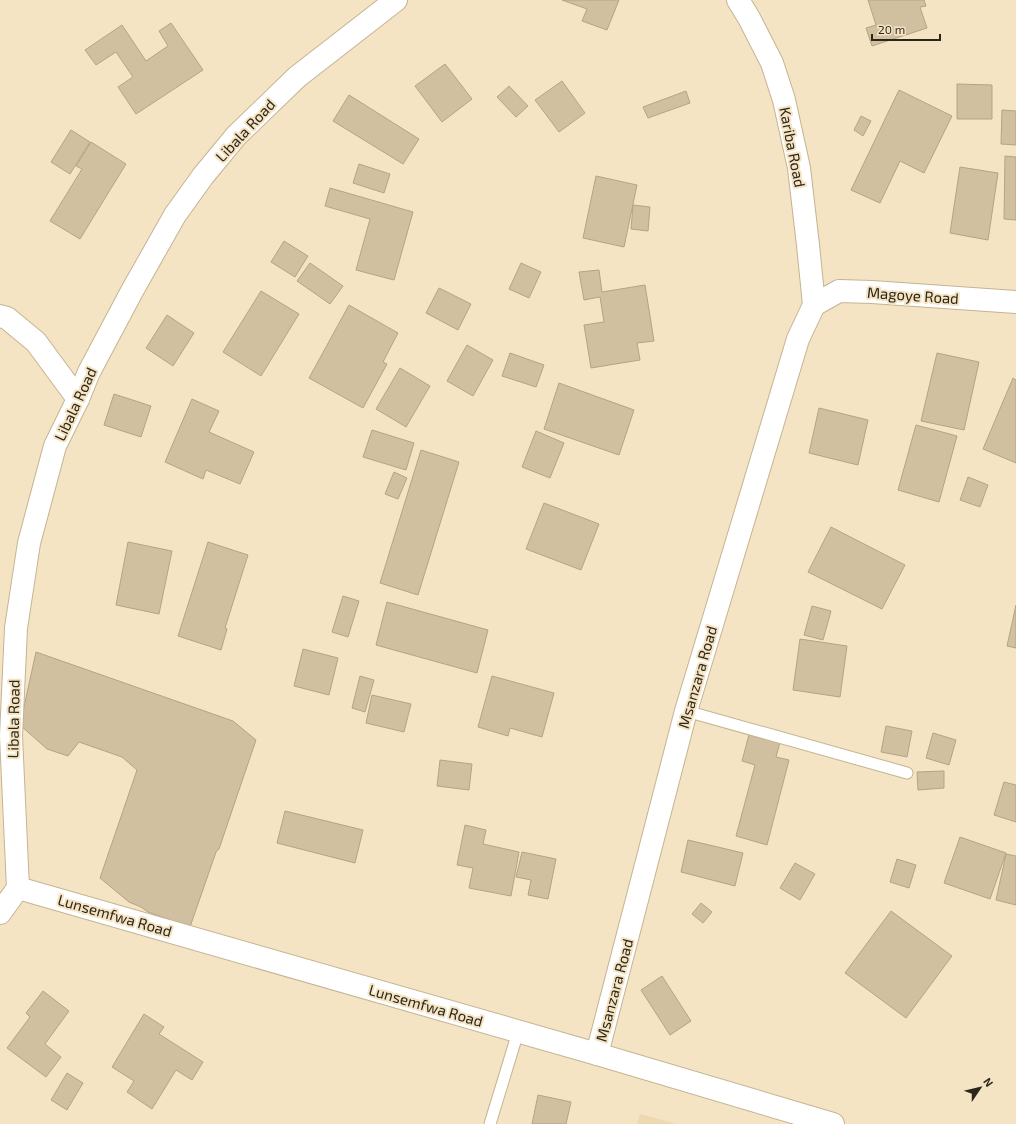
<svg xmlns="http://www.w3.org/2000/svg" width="1016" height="1124" viewBox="0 0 1016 1124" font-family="'Exo 2',sans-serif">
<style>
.built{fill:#edd9b1}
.building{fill:#d0c09f;stroke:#b3a484}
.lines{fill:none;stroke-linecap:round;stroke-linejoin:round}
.service-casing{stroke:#c4b493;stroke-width:13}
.minor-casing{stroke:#c4b493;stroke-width:24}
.service{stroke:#fff;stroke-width:11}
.minor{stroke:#fff;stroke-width:22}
.labels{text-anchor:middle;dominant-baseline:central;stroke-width:4;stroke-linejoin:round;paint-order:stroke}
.street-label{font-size:15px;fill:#2c261a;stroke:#f5e4c3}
</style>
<rect width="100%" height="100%" fill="#f5e4c3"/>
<!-- built -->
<polygon class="built" points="640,1114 677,1124 637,1124"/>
<!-- building -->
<g class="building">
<polygon points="562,0 619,0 607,30 582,21 587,9"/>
<polygon points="868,0 924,0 926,6 920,7 927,28 872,46 866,28 876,25"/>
<polygon points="171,23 203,70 136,114 118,87 133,77 116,52 96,65 85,50 122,25 146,61 168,46 159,31"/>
<polygon points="445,64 472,99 442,122 415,86"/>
<polygon points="562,81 585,113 559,132 535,100"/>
<polygon points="957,84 992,85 992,119 957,119"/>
<polygon points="509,86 528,106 516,117 497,97"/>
<polygon points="899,90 952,116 924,173 900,161 880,203 851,190"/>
<polygon points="686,91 690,103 648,118 643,107"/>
<polygon points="349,95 419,139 403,164 333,121"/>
<polygon points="1002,110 1016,111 1016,145 1001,144"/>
<polygon points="861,116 871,121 863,136 854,130"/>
<polygon points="71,130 90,142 70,174 51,162"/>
<polygon points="91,142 126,164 80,239 50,221 82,169 76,166"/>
<polygon points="1005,156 1016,157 1016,220 1004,219"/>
<polygon points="359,164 390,174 384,193 353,183"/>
<polygon points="960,167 998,173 988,240 950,233"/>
<polygon points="596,176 637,185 624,247 583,238"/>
<polygon points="330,188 413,212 394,280 356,270 370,219 325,206"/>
<polygon points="633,205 650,207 648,231 631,229"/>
<polygon points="284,241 308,256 295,277 271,262"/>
<polygon points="310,263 343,286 330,304 297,281"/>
<polygon points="521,263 541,272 529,298 509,289"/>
<polygon points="599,270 602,292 645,285 654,341 637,343 640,360 591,368 584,325 604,322 600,297 584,300 579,272"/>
<polygon points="439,288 471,304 458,330 426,313"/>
<polygon points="261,291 299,314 261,376 223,352"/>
<polygon points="349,305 398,333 383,362 387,364 363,408 309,378"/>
<polygon points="167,315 194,333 173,366 146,348"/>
<polygon points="467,345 493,360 473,396 447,381"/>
<polygon points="510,353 544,365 536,387 502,376"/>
<polygon points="937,353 979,362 964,430 921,421"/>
<polygon points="400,368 430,386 406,427 376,409"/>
<polygon points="1013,378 1016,380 1016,463 983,449"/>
<polygon points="559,383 634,410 619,455 544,429"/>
<polygon points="114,394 151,406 141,437 104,425"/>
<polygon points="192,399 219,411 209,432 254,452 240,484 206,470 203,479 165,462"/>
<polygon points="819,408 868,420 858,465 809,453"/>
<polygon points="916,425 957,436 939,502 898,490"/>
<polygon points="372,430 414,443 406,470 363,457"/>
<polygon points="536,431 564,443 550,478 522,467"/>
<polygon points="421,450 459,462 418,595 380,583"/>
<polygon points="394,472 407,478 398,499 385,494"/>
<polygon points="968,477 988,485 980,507 960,500"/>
<polygon points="544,503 599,524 581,570 526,549"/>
<polygon points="831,527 905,565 882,609 808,572"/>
<polygon points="128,542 172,551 159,614 116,605"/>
<polygon points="208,542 248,555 225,628 227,629 221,650 178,636"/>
<polygon points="343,596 359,601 348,637 332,632"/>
<polygon points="387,602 488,630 477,673 376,645"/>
<polygon points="1016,605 1016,648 1007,646"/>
<polygon points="812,606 831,611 823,640 804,635"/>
<polygon points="800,639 847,646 840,697 793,690"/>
<polygon points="303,649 338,658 329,695 294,686"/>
<polygon points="36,652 233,721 256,740 219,849 216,852 190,927 148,912 141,907 129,902 100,878 137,770 122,757 79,742 68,756 47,749 20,725"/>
<polygon points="360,676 374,680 365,712 352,708"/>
<polygon points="492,676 554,693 542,737 510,728 508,736 478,727"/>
<polygon points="372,695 411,704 404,732 366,723"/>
<polygon points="886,726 912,731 907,757 881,752"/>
<polygon points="750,731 781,739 776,757 789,760 767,845 736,836 755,765 742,761"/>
<polygon points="933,733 956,740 949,765 926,758"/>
<polygon points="440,760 472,764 469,790 437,786"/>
<polygon points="944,771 944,788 918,790 917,772"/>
<polygon points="1004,782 1016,785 1016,822 994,815"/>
<polygon points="285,811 363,830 355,863 277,843"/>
<polygon points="465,825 486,830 483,844 519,852 511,896 469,888 473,868 457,865"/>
<polygon points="960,837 1006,853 990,899 944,883"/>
<polygon points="688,840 743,853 735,886 681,872"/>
<polygon points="522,852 556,859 548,899 528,895 531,880 516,877"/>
<polygon points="1006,854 1016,856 1016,905 996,900"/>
<polygon points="897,859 916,865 909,888 890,882"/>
<polygon points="795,863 815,874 800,900 780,888"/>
<polygon points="701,903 712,912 703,923 692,914"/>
<polygon points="891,911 952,956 906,1018 845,973"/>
<polygon points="662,976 691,1021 670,1035 641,990"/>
<polygon points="43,991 69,1011 45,1044 61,1057 46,1077 7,1048 30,1017 26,1013"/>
<polygon points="144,1014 164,1027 159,1034 203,1062 192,1080 176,1070 152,1109 127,1092 134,1081 112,1067"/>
<polygon points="67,1073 83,1083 67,1110 51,1100"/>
<polygon points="538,1095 571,1102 566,1124 532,1124"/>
</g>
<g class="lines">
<defs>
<g id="service">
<polyline points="686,711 907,773"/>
<polyline points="490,1124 518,1032"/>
</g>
<g id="minor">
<polyline points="738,0 749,18 772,63 784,100 799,168 808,245 814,305"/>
<polyline points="814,305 839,291 872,292 1016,302"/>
<polyline points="0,316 7,318 36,342 78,399"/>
<polyline points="18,888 597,1054 833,1124"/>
<polyline points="0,913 18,888 11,736 16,628 29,543 55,446 78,399 89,372 132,291 175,215 203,176 236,136 297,77 396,0"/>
<polyline points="597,1054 686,711 798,339 814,305"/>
</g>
</defs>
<!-- service casing -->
<use href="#service" class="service-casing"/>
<!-- minor casing -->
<use href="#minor" class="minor-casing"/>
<!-- service -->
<use href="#service" class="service"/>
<!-- minor -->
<use href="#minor" class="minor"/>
</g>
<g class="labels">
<!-- street labels -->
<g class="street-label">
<text transform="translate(245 130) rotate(-47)">Libala Road</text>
<text transform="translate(793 147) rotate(79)">Kariba Road</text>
<text transform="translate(913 295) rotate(4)">Magoye Road</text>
<text transform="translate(75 404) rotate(-65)">Libala Road</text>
<text transform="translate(697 677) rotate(-74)">Msanzara Road</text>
<text transform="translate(13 719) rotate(-89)">Libala Road</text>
<text transform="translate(115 915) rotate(16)">Lunsemfwa Road</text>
<text transform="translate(614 990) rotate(-75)">Msanzara Road</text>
<text transform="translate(426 1005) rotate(16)">Lunsemfwa Road</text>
</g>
</g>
<!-- north arrow -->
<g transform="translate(980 1088) rotate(55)" stroke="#f5e4c3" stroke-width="3" paint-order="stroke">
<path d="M0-3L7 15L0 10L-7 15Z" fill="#2c261a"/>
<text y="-6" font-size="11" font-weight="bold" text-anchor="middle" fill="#2c261a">N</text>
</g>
<!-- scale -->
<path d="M872 34v6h68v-6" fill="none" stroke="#2c261a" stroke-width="2"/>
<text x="878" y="34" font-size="12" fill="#2c261a" stroke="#f5e4c3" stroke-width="3" paint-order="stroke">20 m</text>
</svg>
